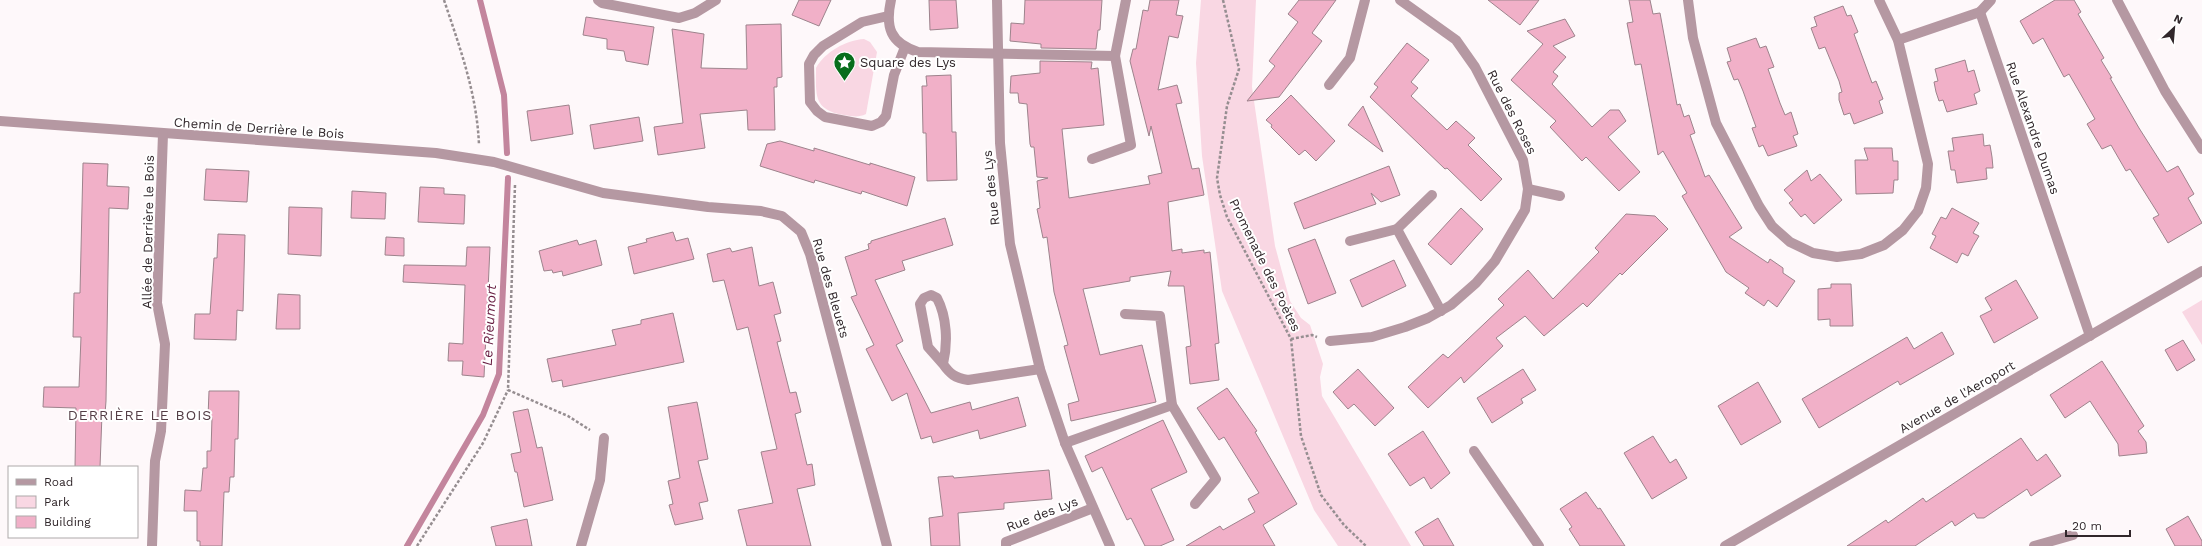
<svg xmlns="http://www.w3.org/2000/svg" width="2202" height="546" viewBox="0 0 2202 546" font-family="'Work Sans',sans-serif">
<style>
.green{fill:#f9d7e3}
.lines{fill:none;stroke-linecap:round;stroke-linejoin:round}
.stream{stroke:#c3859d;stroke-width:6}
.building{fill:#f1b0c8;stroke:#9d838c}
.path{stroke:#968e91;stroke-width:2.5;stroke-dasharray:3 2;stroke-linecap:butt}
.minor{stroke:#b598a2;stroke-width:10}
.labels{text-anchor:middle;dominant-baseline:central;stroke-width:4;stroke-linejoin:round;paint-order:stroke}
.poi-label{font-size:13px;fill:#31272b;stroke:#fff;text-anchor:start}
.street-label{font-size:13px;fill:#31272b;stroke:#fff}
.water-label{font-size:14px;font-style:italic;fill:#671c40;stroke:#fff}
.neighbourhood-label{font-size:14px;letter-spacing:1px;fill:#543e46;stroke:#fff}
</style>
<rect width="100%" height="100%" fill="#fef8fa"/>
<!-- green -->
<g class="green">
<polygon points="1201,0 1256,0 1252,87 1275,246 1290,301 1301,318 1310,325 1323,364 1320,377 1322,396 1411,546 1338,546 1314,510 1222,291 1202,156 1196,63"/>
<path d="M864 39 870 42 877 52 866 114C858 118 852 116 844 115 813 110 816 95 816 68 825 52 846 40 864 39Z"/>
<polygon points="2202,300 2202,345 2182,312"/>
</g>
<g class="lines">
<!-- stream -->
<g class="stream">
<polyline points="480,0 504,95 507,153"/>
<polyline points="407,546 483,415 499,374 508,178"/>
</g>
</g>
<!-- building -->
<g class="building">
<polygon points="799,0 831,0 819,26 792,15"/>
<polygon points="929,0 956,0 958,28 930,30"/>
<polygon points="1025,0 1102,0 1100,30 1098,30 1096,49 1041,48 1041,44 1010,41 1011,23 1024,24"/>
<polygon points="1150,0 1179,0 1176,15 1183,16 1178,38 1169,36 1158,90 1177,85 1182,103 1176,104 1192,169 1199,168 1204,195 1168,202 1172,251 1182,249 1182,253 1204,250 1204,253 1210,252 1219,343 1215,344 1219,380 1190,384 1186,347 1191,346 1184,286 1168,286 1171,271 1130,277 1130,281 1083,289 1100,355 1142,345 1156,402 1071,421 1068,404 1079,401 1064,346 1068,345 1054,292 1047,237 1043,238 1037,209 1040,208 1037,181 1048,178 1037,177 1034,147 1031,147 1030,144 1027,104 1019,103 1018,93 1010,93 1011,76 1040,73 1040,61 1092,62 1091,69 1098,68 1104,125 1062,129 1069,198 1150,184 1148,176 1162,173 1151,126 1149,136 1130,61 1133,49 1136,49 1143,10 1148,11"/>
<polygon points="1299,0 1336,0 1312,33 1322,41 1279,97 1247,101 1275,66 1269,61 1298,22 1288,14"/>
<polygon points="1488,0 1539,0 1520,25"/>
<polygon points="1629,0 1650,0 1653,14 1660,13 1677,105 1680,104 1684,117 1689,115 1695,133 1690,135 1705,177 1709,175 1742,228 1729,237 1768,263 1770,259 1783,268 1783,273 1795,281 1777,307 1768,300 1764,306 1745,293 1749,288 1726,272 1682,196 1687,193 1663,151 1658,155 1641,64 1635,65 1627,23 1633,22"/>
<polygon points="2055,0 2074,0 2081,12 2078,14 2104,58 2101,60 2112,78 2110,78 2139,128 2167,172 2178,166 2194,194 2188,198 2202,223 2168,243 2153,218 2159,215 2130,169 2126,171 2111,145 2102,149 2087,124 2095,119 2069,74 2064,77 2043,38 2033,44 2020,21"/>
<polygon points="1843,6 1847,16 1851,15 1858,32 1854,34 1872,83 1876,81 1883,99 1879,101 1883,113 1854,124 1850,113 1844,115 1839,100 1839,93 1842,92 1839,81 1825,47 1819,49 1811,28 1817,26 1814,17"/>
<polygon points="586,17 654,27 648,65 626,61 624,51 607,49 607,39 583,35"/>
<polygon points="1565,19 1575,36 1553,46 1566,57 1553,72 1558,76 1552,84 1592,127 1610,110 1619,110 1626,121 1608,137 1640,172 1619,191 1586,157 1582,161 1550,127 1556,121 1511,80 1543,44 1527,31"/>
<polygon points="781,24 782,77 777,78 777,87 774,87 775,130 748,130 747,110 700,114 705,148 658,155 654,127 683,123 672,29 704,34 701,68 747,69 746,25"/>
<polygon points="1756,38 1760,48 1766,46 1774,67 1768,69 1780,103 1785,115 1791,112 1798,134 1793,136 1797,146 1768,156 1763,145 1759,147 1752,128 1756,127 1743,91 1738,79 1734,80 1727,62 1731,61 1727,48"/>
<polygon points="1407,43 1429,60 1411,82 1418,88 1411,96 1447,130 1456,121 1475,138 1468,145 1502,179 1481,201 1447,168 1445,169 1370,97 1378,87 1374,84"/>
<polygon points="1965,60 1968,72 1974,70 1980,91 1974,94 1977,104 1947,112 1943,100 1939,101 1936,92 1934,82 1938,81 1935,69"/>
<polygon points="951,75 952,132 956,132 957,180 927,181 926,133 923,133 922,86 927,86 926,76"/>
<polygon points="1291,95 1335,141 1316,161 1305,150 1299,155 1271,127 1272,125 1266,120"/>
<polygon points="569,105 573,134 531,141 527,111"/>
<polygon points="1363,106 1383,152 1348,125"/>
<polygon points="639,117 643,141 594,149 590,125"/>
<polygon points="1983,134 1984,146 1990,145 1992,157 1993,168 1986,168 1987,179 1957,183 1955,170 1951,170 1948,151 1954,151 1952,138"/>
<polygon points="780,141 814,151 814,148 870,165 870,163 915,177 907,206 862,191 861,194 815,180 814,183 760,166 767,144"/>
<polygon points="1864,148 1892,148 1893,161 1898,161 1898,180 1894,180 1893,193 1856,194 1855,160 1868,160"/>
<polygon points="83,163 108,164 107,186 129,187 128,209 109,208 106,401 105,414 102,414 100,467 75,467 76,408 43,407 44,387 79,387 81,337 73,337 74,293 80,293"/>
<polygon points="1389,166 1400,195 1381,202 1371,193 1376,204 1304,229 1294,203"/>
<polygon points="206,169 249,171 247,202 204,200"/>
<polygon points="1807,170 1811,181 1820,174 1842,200 1814,224 1805,214 1801,217 1789,203 1793,200 1784,190"/>
<polygon points="420,187 444,188 444,194 465,195 464,224 418,222"/>
<polygon points="352,191 386,193 385,219 351,218"/>
<polygon points="289,207 322,208 321,256 288,254"/>
<polygon points="1461,208 1483,229 1451,265 1428,244"/>
<polygon points="1952,208 1979,223 1973,233 1979,236 1973,246 1968,256 1962,253 1957,263 1930,248 1936,236 1932,234 1941,217 1946,219"/>
<polygon points="1626,214 1655,216 1668,229 1622,275 1620,273 1587,307 1583,303 1544,336 1525,316 1496,338 1503,346 1464,383 1461,377 1428,408 1408,387 1443,354 1448,358 1504,305 1498,299 1528,270 1553,299 1599,252 1595,248"/>
<polygon points="945,218 953,245 902,261 905,270 875,280 903,341 896,345 931,413 970,402 972,410 1018,397 1026,426 980,439 978,430 933,443 931,436 921,439 907,393 892,401 866,349 874,345 851,297 857,295 845,257 869,249 868,244 871,243 871,241"/>
<polygon points="673,232 676,241 688,238 694,259 634,274 628,247 647,242 646,239"/>
<polygon points="218,234 245,235 243,311 237,310 236,340 194,339 195,314 210,314 214,258 217,258"/>
<polygon points="386,237 404,238 404,256 385,255"/>
<polygon points="1315,239 1336,293 1308,304 1288,249"/>
<polygon points="577,240 579,245 596,240 602,265 563,276 562,271 553,273 552,270 544,271 539,251"/>
<polygon points="467,247 490,247 484,377 462,375 463,361 448,361 449,343 463,344 465,285 403,282 404,265 466,266"/>
<polygon points="752,247 759,286 773,282 781,313 774,315 781,341 777,342 790,393 796,392 801,412 795,414 807,465 812,464 815,485 797,489 811,546 747,546 738,510 773,503 761,452 777,449 748,327 737,330 724,280 713,282 707,254 730,248 732,252"/>
<polygon points="1394,260 1406,286 1362,307 1350,280"/>
<polygon points="2016,280 2038,318 1994,343 1980,316 1992,310 1985,298"/>
<polygon points="1831,284 1851,284 1853,326 1830,326 1830,319 1818,320 1818,289 1831,288"/>
<polygon points="278,294 300,295 300,329 276,329"/>
<polygon points="673,313 684,362 563,387 562,380 552,382 547,359 616,345 612,330 641,324 641,320"/>
<polygon points="1942,332 1954,354 1900,385 1898,381 1819,428 1802,399 1907,337 1914,349"/>
<polygon points="2183,340 2195,360 2177,371 2165,350"/>
<polygon points="2102,361 2144,426 2138,431 2146,442 2147,453 2119,456 2118,444 2090,401 2065,418 2050,395"/>
<polygon points="1358,369 1394,408 1375,426 1354,404 1348,409 1333,392"/>
<polygon points="1523,369 1536,390 1521,399 1523,403 1492,423 1477,398"/>
<polygon points="1758,382 1781,422 1741,445 1718,406"/>
<polygon points="1227,388 1257,431 1255,432 1297,504 1263,525 1275,546 1186,546 1220,526 1223,530 1255,512 1248,499 1259,493 1224,437 1219,440 1197,408"/>
<polygon points="209,391 239,391 238,439 235,439 234,477 230,477 229,492 224,492 222,546 200,546 200,541 197,541 197,511 184,511 185,490 201,491 203,468 207,468 207,451 211,451 212,417 208,417"/>
<polygon points="697,402 708,459 698,461 708,501 699,503 703,519 675,525 669,505 673,504 668,481 680,478 668,407"/>
<polygon points="528,409 537,448 542,447 553,500 524,507 517,472 515,472 511,454 521,452 513,412"/>
<polygon points="1163,420 1187,472 1151,489 1174,540 1160,546 1145,546 1131,518 1127,520 1102,467 1092,472 1085,456"/>
<polygon points="1423,431 1450,473 1431,489 1424,477 1410,486 1388,454"/>
<polygon points="1653,436 1670,463 1676,459 1687,478 1652,499 1624,453"/>
<polygon points="2021,438 2037,461 2046,454 2061,476 2031,496 2027,489 1984,518 1977,518 1974,513 1955,526 1952,521 1915,546 1847,546 1886,520 1888,523 1923,498 1926,502"/>
<polygon points="1049,470 1052,499 1004,503 1004,509 958,513 960,546 931,546 929,518 943,516 938,477 953,476 954,478"/>
<polygon points="1586,492 1598,509 1600,508 1625,546 1580,546 1569,529 1572,527 1560,509"/>
<polygon points="2188,516 2202,541 2202,546 2175,546 2166,529"/>
<polygon points="1438,518 1454,546 1424,546 1415,532"/>
<polygon points="527,519 532,546 496,546 491,527"/>
</g>
<g class="lines">
<!-- path -->
<g class="path">
<path d="M444 0C460 48 477 94 479 145"/>
<polyline points="1223,0 1239,69 1227,106 1217,178 1220,195 1227,217 1291,339 1301,436 1321,495 1344,525 1366,546"/>
<polyline points="515,185 508,390 568,416 590,430"/>
<polyline points="1291,339 1312,335 1317,337"/>
<polyline points="417,546 483,443 508,390"/>
</g>
<!-- minor -->
<g class="minor">
<polyline points="598,0 602,3 679,18 695,13 716,0"/>
<path d="M891 0C885 27 890 43 918 52L1115 56"/>
<polyline points="997,0 1000,143 1010,244 1040,369 1065,443 1110,546"/>
<polyline points="1688,0 1693,38 1716,123 1759,206 1772,226 1790,242 1813,253 1837,257 1861,254 1884,245 1903,230 1918,211 1926,188 1928,164 1898,40 1879,0"/>
<polyline points="2117,0 2165,91 2202,149"/>
<polyline points="1980,12 1991,0"/>
<polyline points="888,16 862,22 823,46 814,55 809,64 810,102 817,111 825,117 872,126 881,122 886,116 894,75 905,47"/>
<polyline points="1898,40 1980,12 2090,336"/>
<polyline points="1329,85 1350,58 1365,0"/>
<polyline points="0,121 436,153 494,162 603,193 708,207 761,211 782,216 801,232 810,254 887,546"/>
<polyline points="1092,159 1131,145 1115,56 1126,0"/>
<polyline points="1528,189 1560,196"/>
<polyline points="1397,229 1441,311"/>
<polyline points="1350,241 1397,229 1432,195"/>
<polyline points="1125,314 1160,316 1172,405 1216,479 1195,504"/>
<polyline points="1330,341 1372,337 1405,327 1428,318 1451,305 1476,283 1495,261 1525,210 1528,189 1523,160 1475,67 1456,40 1400,0"/>
<path d="M943 364 928 347 920 304 924 298 931 295 937 298C947 317 948 343 943 364 950 374 955 378 968 380L1040 369"/>
<polyline points="1065,443 1172,405"/>
<polyline points="1474,451 1539,546"/>
<polyline points="152,546 155,461 161,431 165,344 157,303 163,134"/>
<polyline points="581,546 600,480 604,438"/>
<polyline points="1006,546 1006,542 1093,508"/>
<polyline points="1725,546 2202,271"/>
<polyline points="2034,546 2073,535"/>
</g>
</g>
<!-- icons -->
<defs>
<symbol id="sight-pin" viewBox="-11 -11 22 30"><path d="M0 17L-7.5 6A9.5 9.5 0 1 1 7.5 6Z" fill="#076d1b" stroke="#fff"/><path d="M0-6L1.8-2.2L6-1.7L2.9 1.2L3.7 5.4L0 3.3L-3.7 5.4L-2.9 1.2L-6-1.7L-1.8-2.2Z" fill="#fff"/></symbol>
</defs>
<g fill-rule="evenodd">
<use href="#sight-pin" x="832" y="50" width="25" height="34"/>
</g>
<g class="labels">
<!-- poi labels -->
<g class="poi-label">
<text x="860" y="62">Square des Lys</text>
</g>
<!-- street labels -->
<g class="street-label">
<text transform="translate(1512 112) rotate(63)">Rue des Roses</text>
<text transform="translate(259 128) rotate(4)">Chemin de Derrière le Bois</text>
<text transform="translate(2033 128) rotate(71)">Rue Alexandre Dumas</text>
<text transform="translate(991 188) rotate(-96)">Rue des Lys</text>
<text transform="translate(148 232) rotate(-89)">Allée de Derrière le Bois</text>
<text transform="translate(1265 265) rotate(64)">Promenade des Poètes</text>
<text transform="translate(831 288) rotate(74)">Rue des Bleuets</text>
<text transform="translate(1957 397) rotate(-30)">Avenue de l'Aeroport</text>
<text transform="translate(1042 514) rotate(-21)">Rue des Lys</text>
</g>
<!-- water labels -->
<g class="water-label">
<text transform="translate(489 325) rotate(-87)">Le Rieumort</text>
</g>
<!-- neighbourhood labels -->
<g class="neighbourhood-label">
<text x="140" y="415">DERRIÈRE LE BOIS</text>
</g>
</g>
<!-- legend -->
<rect x="8" y="466" width="130" height="72" fill="#ffffff" stroke="#ada9aa"/>
<rect x="16" y="479" width="20" height="6" fill="#b598a2" stroke="#ada9aa"/>
<text x="44" y="486" font-size="12" fill="#31272b">Road</text>
<rect x="16" y="496" width="20" height="12" fill="#f9d7e3" stroke="#ada9aa"/>
<text x="44" y="506" font-size="12" fill="#31272b">Park</text>
<rect x="16" y="516" width="20" height="12" fill="#f1b0c8" stroke="#ada9aa"/>
<text x="44" y="526" font-size="12" fill="#31272b">Building</text>
<!-- north arrow -->
<g transform="translate(2174 28) rotate(26)" stroke="#ffffff" stroke-width="3" paint-order="stroke">
<path d="M0-3L7 15L0 10L-7 15Z" fill="#31272b"/>
<text y="-6" font-size="11" font-weight="bold" text-anchor="middle" fill="#31272b">N</text>
</g>
<!-- scale -->
<path d="M2066 530v6h64v-6" fill="none" stroke="#31272b" stroke-width="2"/>
<text x="2072" y="530" font-size="12" fill="#31272b" stroke="#ffffff" stroke-width="3" paint-order="stroke">20 m</text>
</svg>
